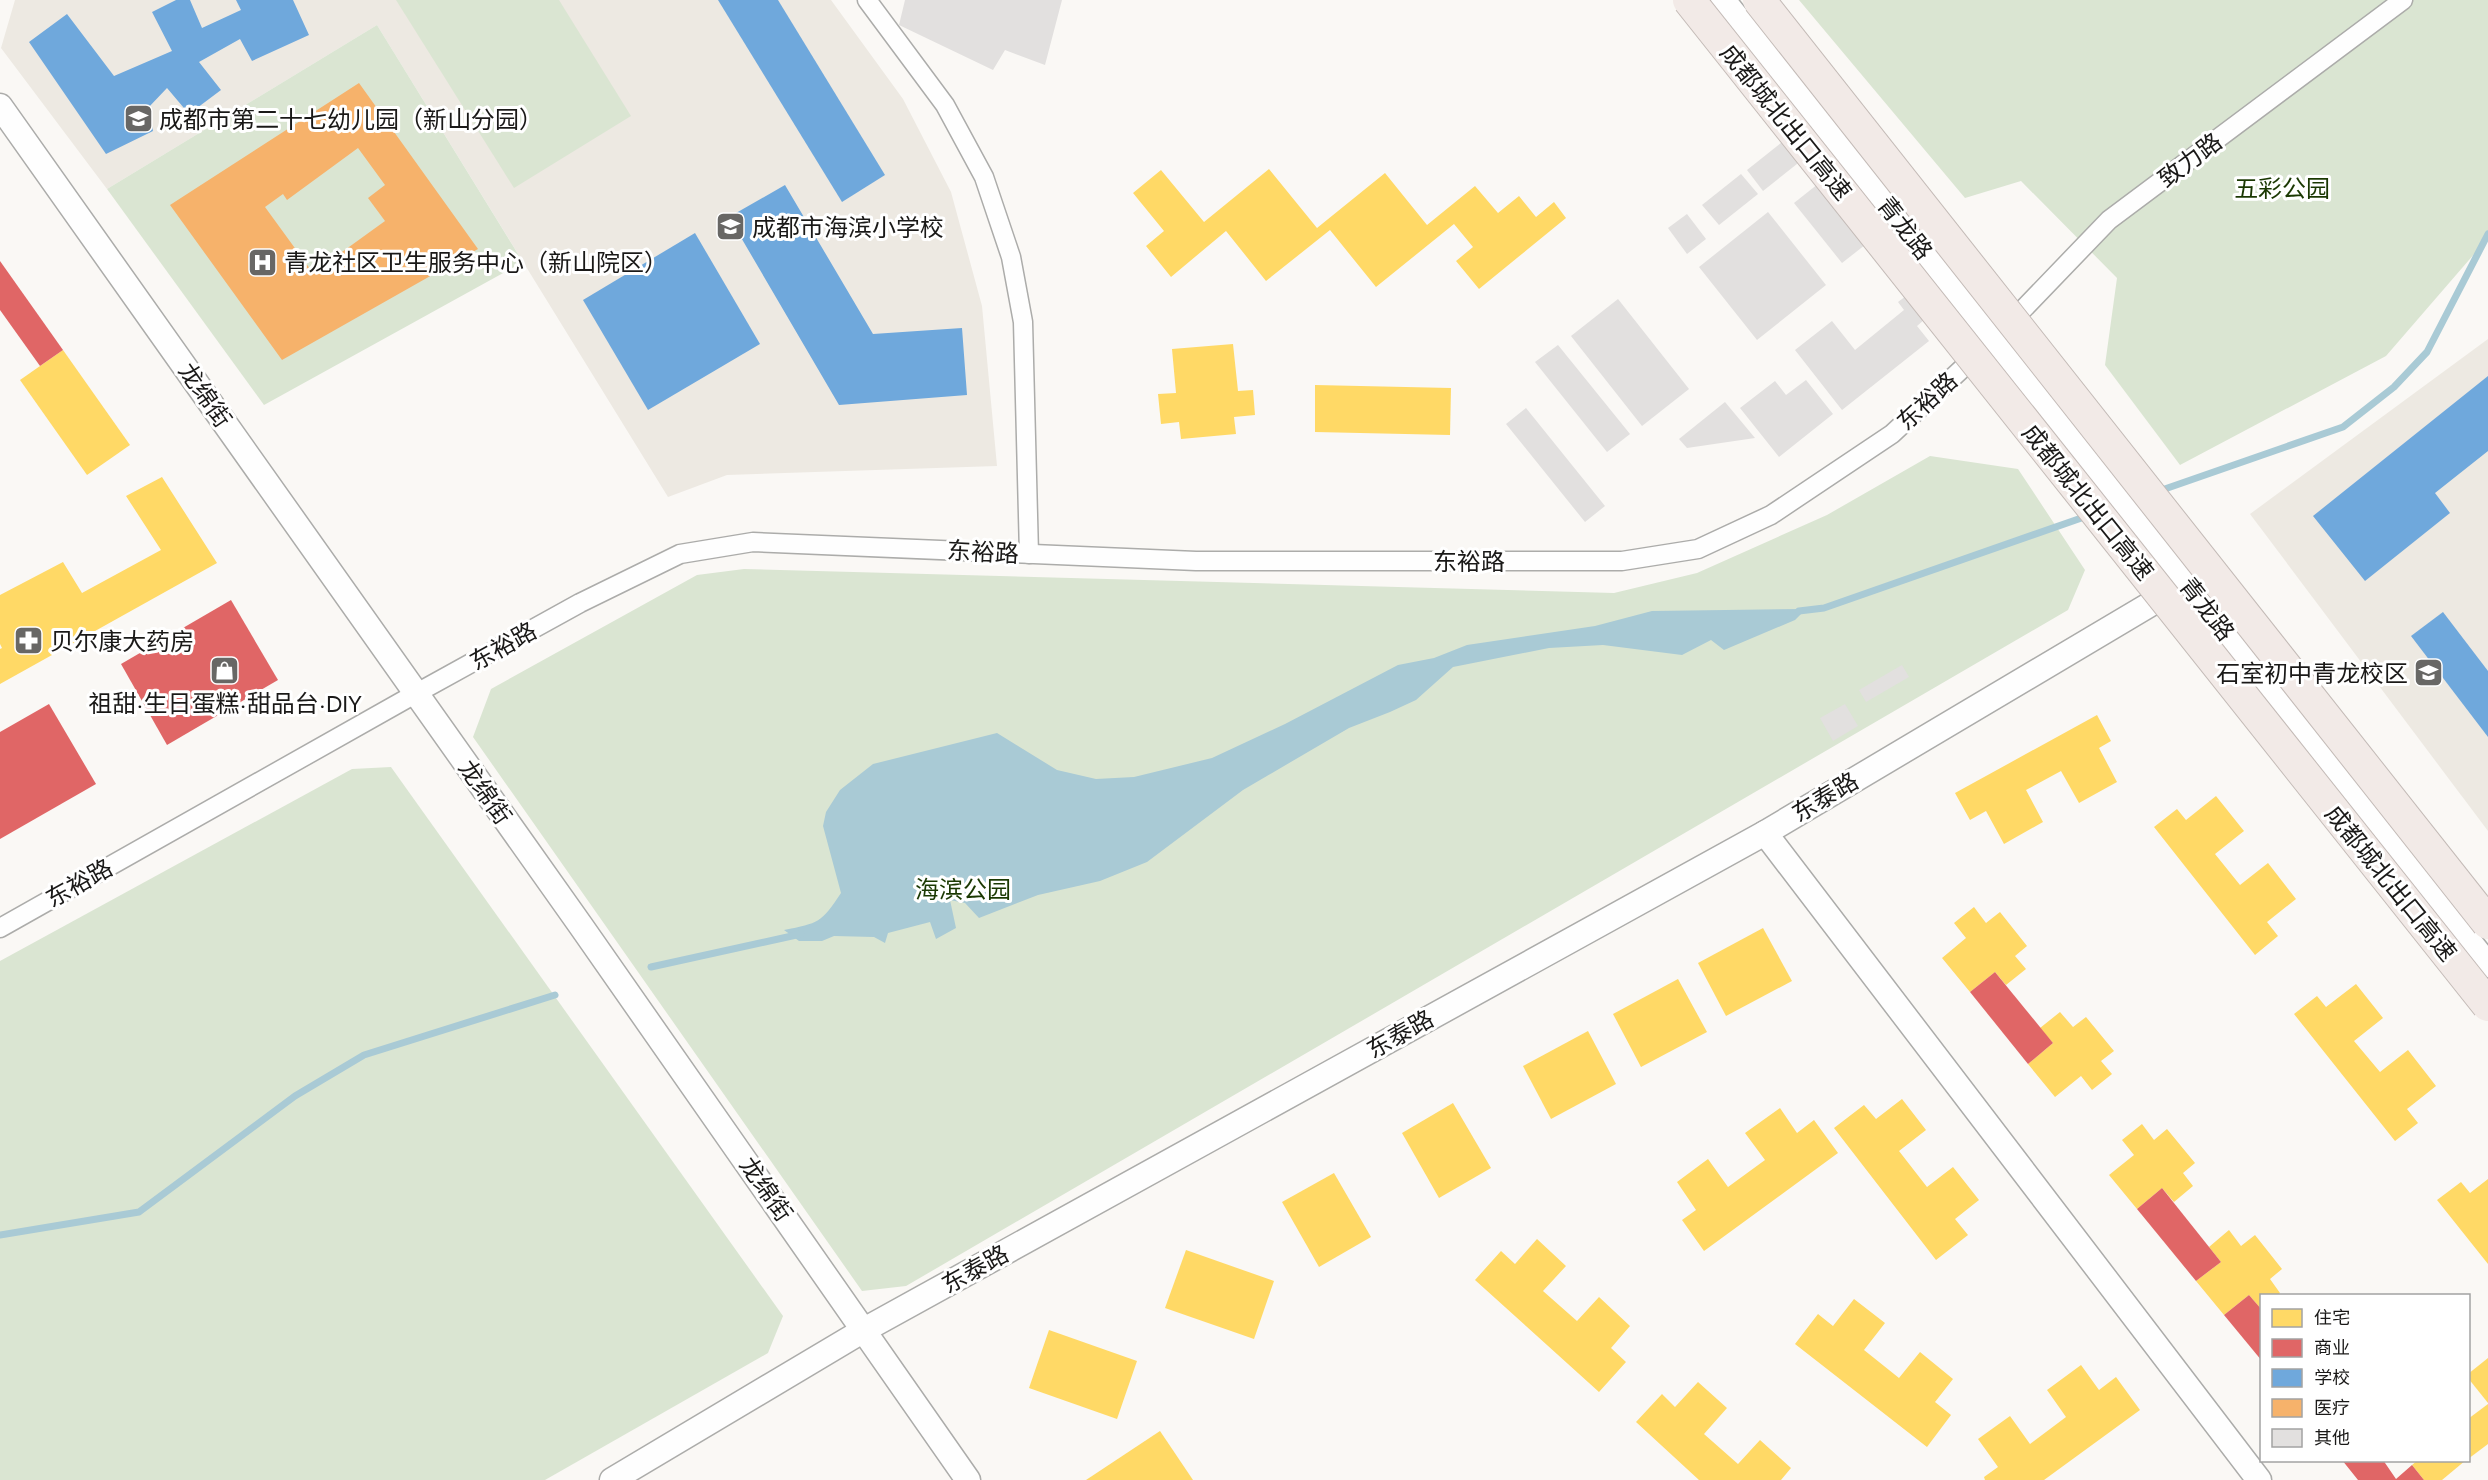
<svg xmlns="http://www.w3.org/2000/svg" width="2488" height="1480" viewBox="0 0 2488 1480" font-family="Jost,'Noto Sans SC',sans-serif">
<style>
.built{fill:#ede9e2}
.green{fill:#dae5d2}
.water{fill:#a9cad5}
.homes{fill:#ffd966}
.shops{fill:#e06666}
.schools{fill:#6fa8dc}
.health{fill:#f6b26b;fill-rule:evenodd}
.lines{fill:none;stroke-linecap:round;stroke-linejoin:round}
.stream{stroke:#a9cad5;stroke-width:7}
.building{fill:#e2e0df}
.street-casing{stroke:#acacaa;stroke-width:21}
.secondary-casing{stroke:#acacaa;stroke-width:27}
.street{stroke:#fefefe;stroke-width:18}
.secondary{stroke:#fefefe;stroke-width:24}
.highway-bridge-casing{stroke:#c3bab6;stroke-width:34;stroke-linecap:butt}
.highway-bridge{stroke:#f2eae7;stroke-width:32}
.labels{text-anchor:middle;dominant-baseline:central;stroke-width:6;stroke-linejoin:round;paint-order:stroke}
.poi-label{font-size:24px;fill:#1a1918;stroke:#fff;text-anchor:start}
.street-label{font-size:24px;fill:#1a1918;stroke:#fff}
.park-label{font-size:24px;fill:#1a3802;stroke:#fff}
</style>
<rect width="100%" height="100%" fill="#faf8f5"/>
<!-- built -->
<g class="built">
<polygon points="15,0 831,0 903,99 951,192 982,306 997,466 727,475 668,497 377,25 107,189 1,48"/>
<polygon points="2488,339 2488,831 2250,514"/>
</g>
<!-- green -->
<g class="green">
<polygon points="396,0 559,0 631,116 514,188"/>
<polygon points="1799,0 2488,0 2488,238 2386,356 2180,465 2105,365 2117,278 2021,181 1965,198"/>
<polygon points="377,25 523,262 264,405 107,189"/>
<polygon points="1930,456 2018,469 2085,570 2068,610 906,1286 862,1291 473,737 491,689 697,575 744,569 1614,593 1697,573 1827,515"/>
<polygon points="391,767 783,1316 768,1353 545,1480 0,1480 0,961 352,769"/>
</g>
<!-- water -->
<path class="water" d="M1806 609 1795 620 1724 650 1711 640 1682 655 1603 645 1549 648 1453 667 1416 700 1390 712 1349 728 1243 790 1147 862 1100 881 1038 895 979 918 965 903 950 900 956 928 936 939 930 922 888 933 885 943 874 937 834 936 822 941H799L784 930C819 923 821 923 841 893L823 826 826 812 840 790 873 764 997 733 1057 770 1096 779 1134 777 1212 758 1285 724 1398 665 1434 658 1467 645 1595 626 1652 611Z"/>
<!-- homes -->
<g class="homes">
<polygon points="1269,169 1317,228 1385,173 1427,225 1475,186 1498,213 1519,196 1536,217 1554,202 1566,218 1479,289 1456,261 1473,247 1454,224 1376,287 1330,230 1266,281 1226,231 1171,277 1146,246 1164,231 1133,193 1161,170 1204,222"/>
<polygon points="1233,344 1238,391 1253,390 1255,415 1234,417 1236,434 1181,439 1179,422 1161,424 1158,394 1176,393 1172,349"/>
<polygon points="63,350 130,445 87,475 20,380"/>
<polygon points="1315,385 1451,388 1450,435 1315,432"/>
<polygon points="162,477 217,563 0,684 0,649 2,648 0,644 0,595 63,562 82,593 161,550 126,496"/>
<polygon points="2097,715 2111,741 2099,748 2117,782 2079,803 2061,771 2026,790 2043,822 2004,844 1986,811 1970,820 1955,793"/>
<polygon points="2216,796 2244,831 2215,854 2240,885 2268,863 2296,899 2267,922 2278,936 2255,955 2154,827 2177,809 2186,820"/>
<polygon points="1974,907 1986,923 2000,912 2027,946 2015,956 2026,969 2006,985 1995,972 1970,992 1942,958 1966,938 1954,923"/>
<polygon points="1763,928 1792,981 1726,1016 1698,963"/>
<polygon points="1678,979 1707,1032 1641,1067 1613,1014"/>
<polygon points="2356,984 2383,1018 2354,1041 2380,1072 2408,1050 2436,1086 2407,1109 2418,1123 2395,1141 2294,1014 2317,996 2326,1007"/>
<polygon points="2060,1012 2073,1027 2086,1017 2114,1051 2101,1061 2112,1074 2092,1090 2081,1076 2055,1097 2028,1064 2053,1043 2040,1028"/>
<polygon points="1588,1031 1616,1084 1551,1119 1523,1066"/>
<polygon points="1902,1099 1926,1130 1899,1151 1927,1187 1953,1167 1979,1200 1955,1219 1968,1235 1936,1260 1834,1128 1864,1105 1876,1119"/>
<polygon points="1453,1103 1491,1168 1439,1198 1402,1133"/>
<polygon points="1780,1108 1797,1133 1814,1120 1838,1153 1704,1251 1682,1220 1696,1210 1677,1182 1708,1159 1728,1187 1765,1160 1745,1133"/>
<polygon points="2142,1124 2154,1140 2167,1129 2195,1163 2183,1173 2193,1186 2174,1202 2162,1188 2137,1209 2109,1175 2134,1155 2122,1140"/>
<polygon points="1334,1173 1371,1237 1319,1267 1282,1202"/>
<polygon points="2488,1179 2488,1264 2437,1200 2461,1182 2470,1193"/>
<polygon points="2229,1230 2241,1246 2255,1235 2282,1269 2270,1279 2280,1293 2276,1296 2262,1296 2262,1310 2249,1295 2224,1315 2196,1281 2221,1262 2209,1247"/>
<polygon points="1537,1239 1566,1266 1543,1291 1577,1321 1599,1297 1630,1326 1611,1348 1626,1362 1599,1392 1475,1280 1501,1251 1515,1264"/>
<polygon points="1186,1250 1274,1281 1254,1339 1165,1308"/>
<polygon points="1854,1299 1885,1323 1864,1350 1899,1378 1920,1352 1953,1379 1935,1402 1951,1415 1927,1447 1795,1344 1818,1314 1833,1326"/>
<polygon points="1049,1330 1137,1361 1117,1419 1029,1388"/>
<polygon points="2488,1358 2488,1403 2468,1378 2468,1374"/>
<polygon points="2081,1365 2099,1390 2116,1377 2140,1410 2044,1480 1985,1480 1984,1477 1998,1467 1978,1439 2010,1416 2030,1444 2066,1417 2047,1390"/>
<polygon points="1698,1382 1727,1408 1704,1434 1738,1464 1760,1440 1791,1468 1781,1480 1699,1480 1636,1422 1662,1394 1675,1407"/>
<polygon points="2488,1404 2488,1444 2468,1459 2468,1419"/>
<polygon points="1160,1431 1193,1480 1086,1480"/>
<polygon points="2418,1460 2466,1460 2442,1480 2424,1480 2412,1465"/>
</g>
<!-- shops -->
<g class="shops">
<polygon points="0,261 63,350 40,366 0,310"/>
<polygon points="231,600 278,680 167,745 121,664"/>
<polygon points="49,704 96,784 0,839 0,732"/>
<polygon points="1995,972 2053,1043 2028,1064 1970,992"/>
<polygon points="2162,1188 2221,1262 2196,1281 2137,1209"/>
<polygon points="2249,1295 2262,1310 2262,1361 2224,1315"/>
<polygon points="2342,1460 2383,1460 2396,1479 2412,1465 2424,1480 2358,1480"/>
</g>
<!-- schools -->
<g class="schools">
<polygon points="176,0 190,0 202,28 241,10 236,0 293,0 309,35 252,61 240,39 199,62 221,90 189,114 167,88 148,108 153,131 106,154 29,42 67,14 114,76 172,51 152,12"/>
<polygon points="718,0 778,0 885,175 842,202"/>
<polygon points="785,185 873,334 962,328 967,395 839,405 729,217"/>
<polygon points="695,233 760,344 648,410 583,300"/>
<polygon points="2488,376 2488,451 2435,493 2450,513 2365,581 2313,516"/>
<polygon points="2443,612 2488,671 2488,737 2411,636"/>
</g>
<!-- health -->
<path class="health" d="M359 83 478 249 282 360 170 205ZM358 148 385 185 368 198 385 221 313 273 265 207 283 194 287 200Z"/>
<g class="lines">
<!-- stream -->
<g class="stream">
<polyline points="2159,491 2343,427 2394,387 2427,352 2488,234"/>
<polyline points="1799,611 1824,608 2090,515"/>
<polyline points="651,967 801,934"/>
<polyline points="0,1235 139,1212 295,1096 364,1055 555,995"/>
</g>
</g>
<!-- building -->
<g class="building">
<polygon points="905,0 1062,0 1045,65 1005,50 993,70 899,25"/>
<polygon points="1786,139 1802,160 1763,191 1747,170"/>
<polygon points="1741,174 1758,194 1719,225 1702,205"/>
<polygon points="1823,180 1870,241 1842,263 1794,203"/>
<polygon points="1768,212 1826,285 1757,340 1699,267"/>
<polygon points="1687,214 1706,239 1687,254 1668,228"/>
<polygon points="1906,296 1925,319 1917,326 1929,341 1842,410 1795,350 1832,321 1855,350 1904,310 1898,302"/>
<polygon points="1618,299 1689,389 1642,426 1571,336"/>
<polygon points="1558,345 1630,434 1607,452 1535,362"/>
<polygon points="1806,380 1833,414 1779,457 1740,408 1775,381 1786,395"/>
<polygon points="1725,402 1755,438 1687,448 1679,439"/>
<polygon points="1526,408 1605,506 1585,522 1506,424"/>
<polygon points="1902,665 1909,677 1866,702 1859,690"/>
<polygon points="1845,704 1858,726 1833,741 1820,718"/>
</g>
<g class="lines">
<defs>
<g id="street">
<polyline points="867,0 945,105 984,177 1011,257 1023,322 1029,554"/>
<polyline points="2007,326 2109,220 2403,0"/>
<polyline points="0,928 415,694 580,603 680,554 753,542 1196,561 1622,561 1698,549 1771,515 1892,434 1980,352"/>
</g>
<g id="secondary">
<polyline points="1723,0 2488,965"/>
<polyline points="0,106 581,926 968,1480"/>
<polyline points="1765,833 2259,1480"/>
<polyline points="612,1480 864,1330 1765,833 2186,583"/>
</g>
</defs>
<!-- street casing -->
<use href="#street" class="street-casing"/>
<!-- secondary casing -->
<use href="#secondary" class="secondary-casing"/>
<!-- street -->
<use href="#street" class="street"/>
<!-- secondary -->
<use href="#secondary" class="secondary"/>
<defs>
<g id="highway-bridge">
<polyline points="1689,0 2488,1005"/>
<polyline points="1759,0 2488,923"/>
</g>
</defs>
<!-- highway-bridge casing -->
<use href="#highway-bridge" class="highway-bridge-casing"/>
<!-- highway-bridge -->
<use href="#highway-bridge" class="highway-bridge"/>
</g>
<!-- icons -->
<defs>
<symbol id="school-square" viewBox="-11 -11 22 22"><rect x="-9" y="-9" width="18" height="18" rx="4" fill="#686765" stroke="#fff"/><path d="M0-5L7-2L0 1L-7-2ZM-4 1L0 2.5L4 1V4Q0 6-4 4Z" fill="#fff"/></symbol>
<symbol id="hospital-square" viewBox="-11 -11 22 22"><rect x="-9" y="-9" width="18" height="18" rx="4" fill="#686765" stroke="#fff"/><path d="M-5-5h3v3.5h4V-5h3V5h-3V1.5h-4V5h-3Z" fill="#fff"/></symbol>
<symbol id="pharmacy-square" viewBox="-11 -11 22 22"><rect x="-9" y="-9" width="18" height="18" rx="4" fill="#686765" stroke="#fff"/><path d="M-2-6h4v4h4v4h-4v4h-4v-4h-4v-4h4Z" fill="#fff"/></symbol>
<symbol id="shop-square" viewBox="-11 -11 22 22"><rect x="-9" y="-9" width="18" height="18" rx="4" fill="#686765" stroke="#fff"/><path d="M-5-2.5h2.3a2.7 3.5 0 0 1 5.4 0H5L5.5 6h-11ZM-1.5-2.5h3a1.5 2.3 0 0 0-3 0Z" fill="#fff"/></symbol>
</defs>
<g fill-rule="evenodd">
<use href="#school-square" x="122" y="102" width="33" height="33"/>
<use href="#school-square" x="714" y="210" width="33" height="33"/>
<use href="#hospital-square" x="246" y="246" width="33" height="33"/>
<use href="#pharmacy-square" x="12" y="624" width="33" height="33"/>
<use href="#shop-square" x="208" y="654" width="33" height="33"/>
<use href="#school-square" x="2412" y="656" width="33" height="33"/>
</g>
<g class="labels">
<!-- poi labels -->
<g class="poi-label">
<text x="159" y="119">成都市第二十七幼儿园（新山分园）</text>
<text x="752" y="227">成都市海滨小学校</text>
<text x="284" y="262">青龙社区卫生服务中心（新山院区）</text>
<text x="50" y="641">贝尔康大药房</text>
<text x="2408" y="673" text-anchor="end">石室初中青龙校区</text>
<text x="225" y="703" text-anchor="middle">祖甜·生日蛋糕·甜品台·DIY</text>
</g>
<!-- street labels -->
<g class="street-label">
<text transform="translate(1786 122) rotate(51)">成都城北出口高速</text>
<text transform="translate(2190 160) rotate(-37)">致力路</text>
<text transform="translate(1905 228) rotate(52)">青龙路</text>
<text transform="translate(205 395) rotate(55)">龙绵街</text>
<text transform="translate(1927 401) rotate(-43)">东裕路</text>
<text transform="translate(2088 502) rotate(51)">成都城北出口高速</text>
<text transform="translate(983 552) rotate(3)">东裕路</text>
<text x="1469" y="561">东裕路</text>
<text transform="translate(2207 609) rotate(52)">青龙路</text>
<text transform="translate(503 646) rotate(-29)">东裕路</text>
<text transform="translate(485 792) rotate(55)">龙绵街</text>
<text transform="translate(1825 797) rotate(-31)">东泰路</text>
<text transform="translate(79 883) rotate(-29)">东裕路</text>
<text transform="translate(2391 883) rotate(51)">成都城北出口高速</text>
<text transform="translate(1400 1034) rotate(-29)">东泰路</text>
<text transform="translate(766 1189) rotate(55)">龙绵街</text>
<text transform="translate(975 1269) rotate(-29)">东泰路</text>
</g>
<!-- park labels -->
<g class="park-label">
<text x="2282" y="188">五彩公园</text>
<text x="963" y="889">海滨公园</text>
</g>
</g>
<!-- legend -->
<rect x="2260" y="1294" width="210" height="168" fill="#ffffff" stroke="#a3a3a3" stroke-width="1.5"/>
<rect x="2272" y="1309" width="30" height="18" fill="#ffd966" stroke="#a3a3a3" stroke-width="1.5"/>
<text x="2314" y="1324" font-size="18" fill="#1a1918">住宅</text>
<rect x="2272" y="1339" width="30" height="18" fill="#e06666" stroke="#a3a3a3" stroke-width="1.5"/>
<text x="2314" y="1354" font-size="18" fill="#1a1918">商业</text>
<rect x="2272" y="1369" width="30" height="18" fill="#6fa8dc" stroke="#a3a3a3" stroke-width="1.5"/>
<text x="2314" y="1384" font-size="18" fill="#1a1918">学校</text>
<rect x="2272" y="1399" width="30" height="18" fill="#f6b26b" stroke="#a3a3a3" stroke-width="1.5"/>
<text x="2314" y="1414" font-size="18" fill="#1a1918">医疗</text>
<rect x="2272" y="1429" width="30" height="18" fill="#e2e0df" stroke="#a3a3a3" stroke-width="1.5"/>
<text x="2314" y="1444" font-size="18" fill="#1a1918">其他</text>
</svg>
